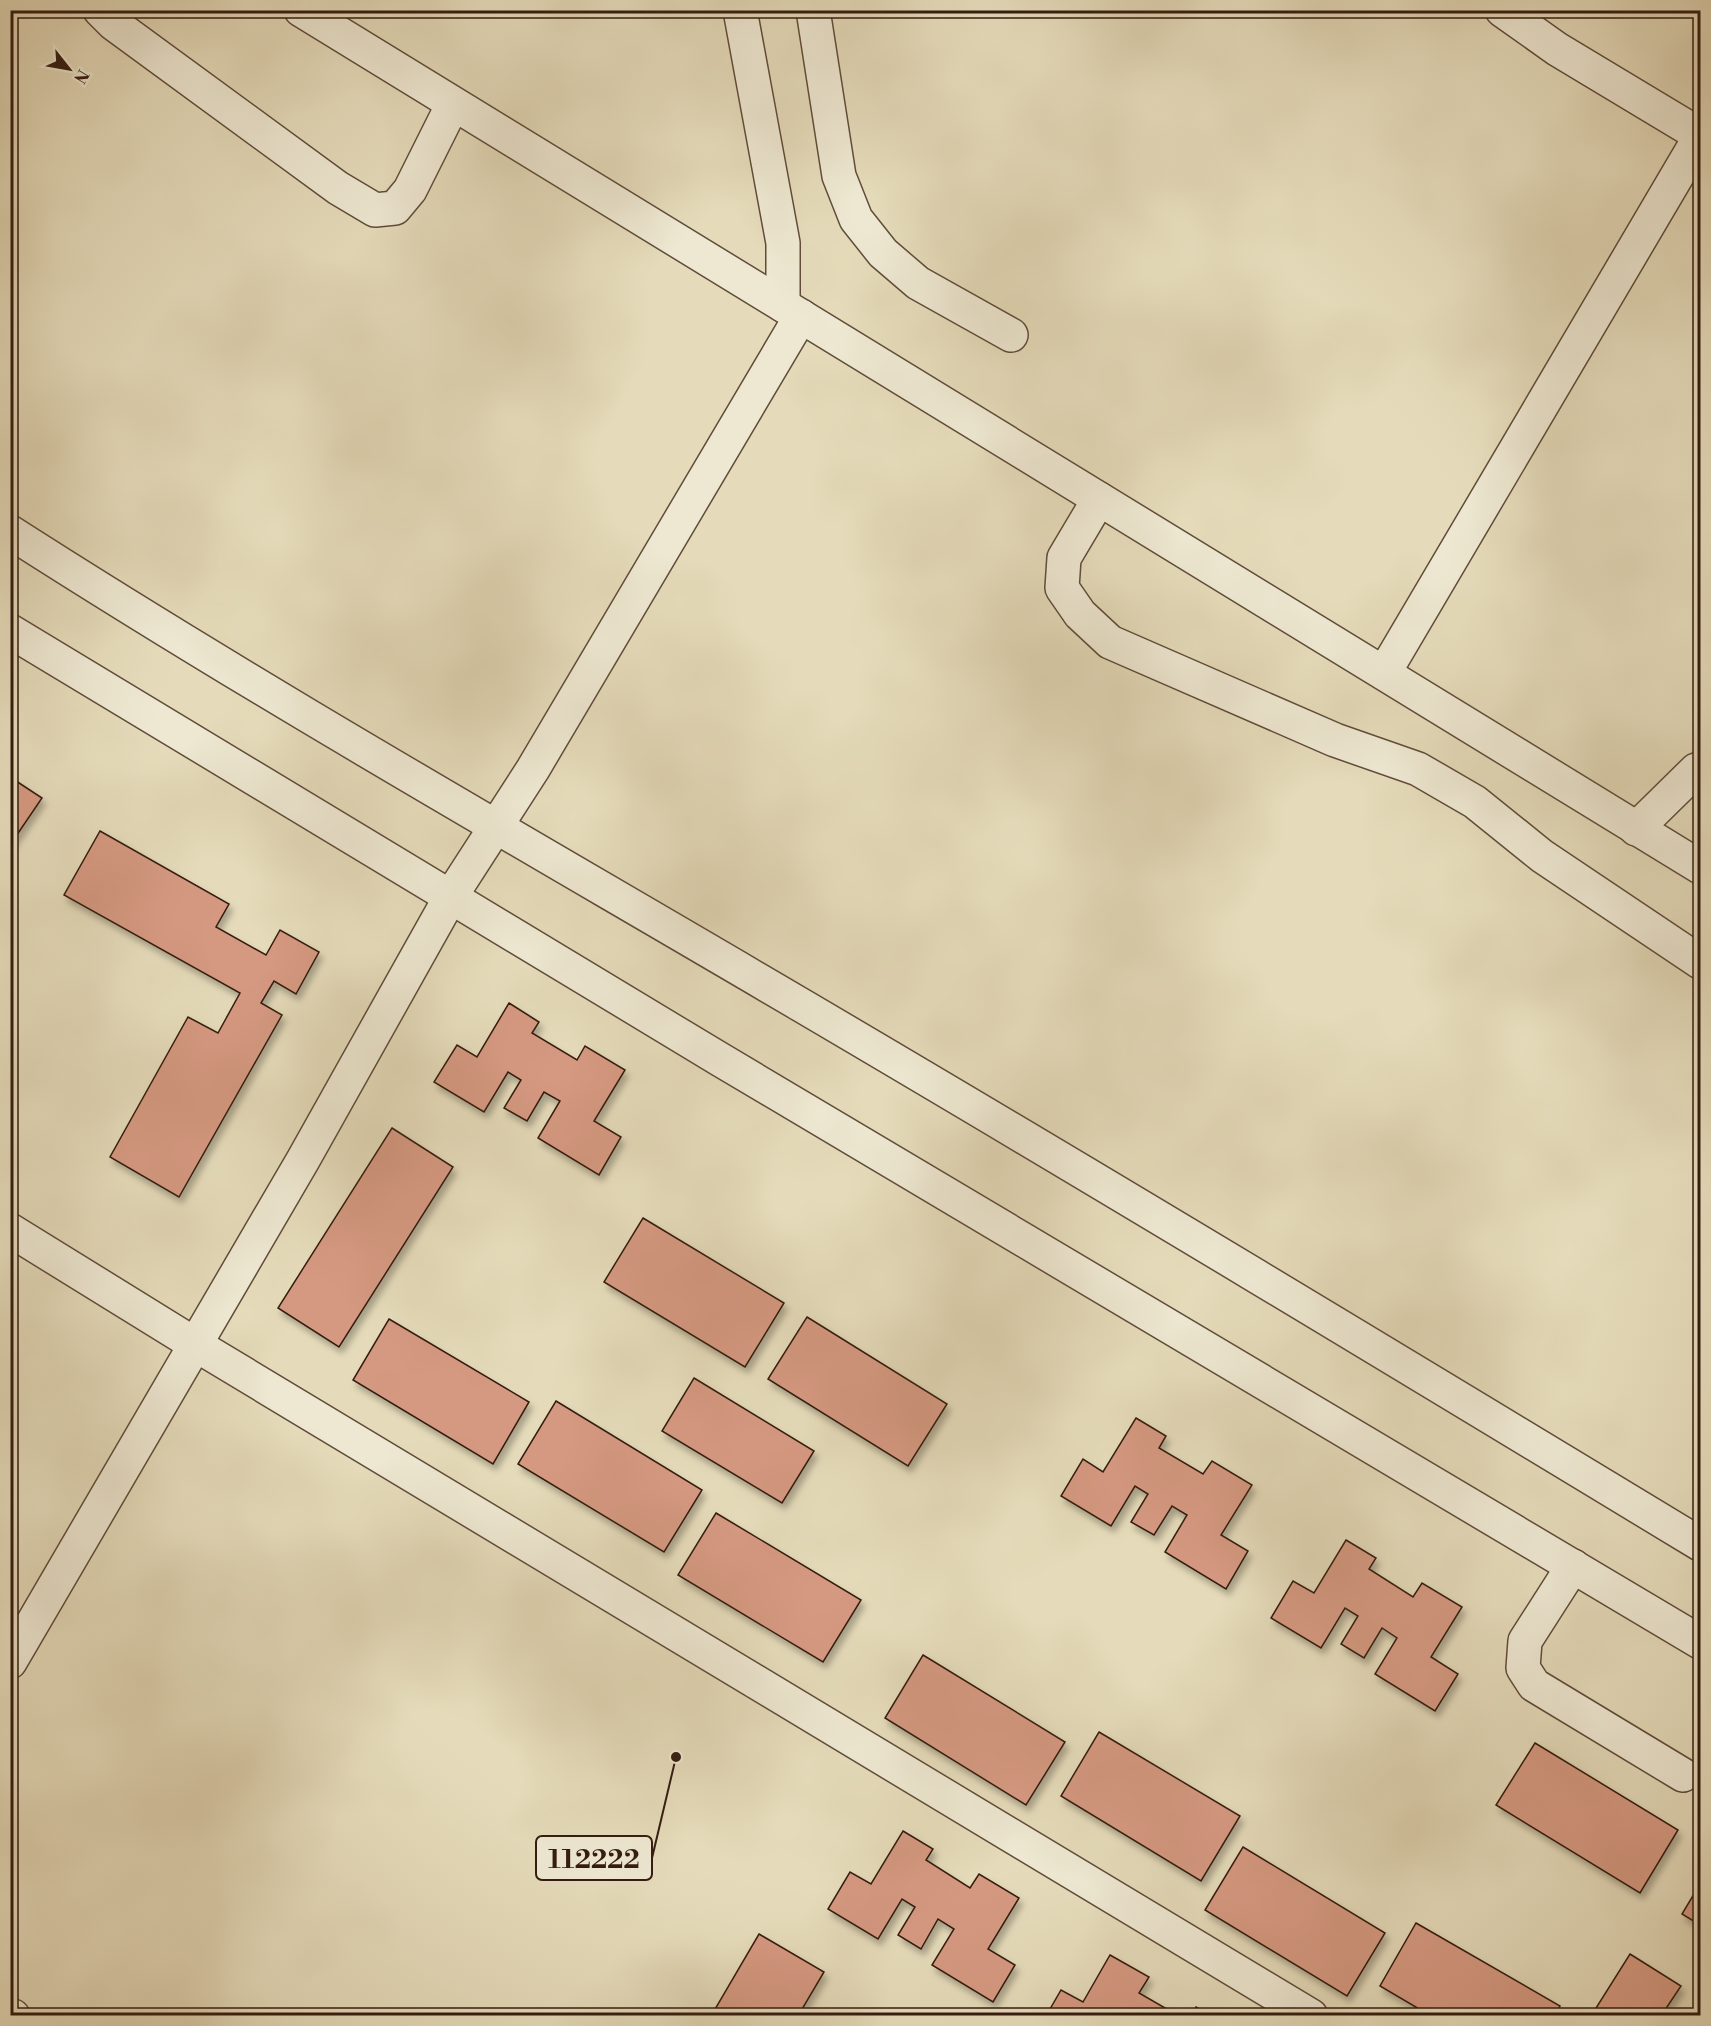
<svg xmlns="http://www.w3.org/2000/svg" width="1711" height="2026" viewBox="0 0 1711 2026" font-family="'Libre Bodoni',serif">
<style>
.building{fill:#d59981;stroke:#341c10;stroke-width:1.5;filter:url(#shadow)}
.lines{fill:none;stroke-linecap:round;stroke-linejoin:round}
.minor-casing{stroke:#604c3a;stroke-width:36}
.minor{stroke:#eee8d2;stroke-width:33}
.leader{fill:none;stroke:#341c10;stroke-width:2}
.callout-dot{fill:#341c10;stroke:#eee8d2;stroke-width:2}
.callout{fill:#eee8d2;stroke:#341c10;stroke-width:2}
.callout-label{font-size:26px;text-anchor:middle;font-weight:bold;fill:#341c10}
</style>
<defs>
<filter id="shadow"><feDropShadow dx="3.5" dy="6" stdDeviation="3" flood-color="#0004"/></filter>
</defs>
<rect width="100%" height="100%" fill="#e5dbba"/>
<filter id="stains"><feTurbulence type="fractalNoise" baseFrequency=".00333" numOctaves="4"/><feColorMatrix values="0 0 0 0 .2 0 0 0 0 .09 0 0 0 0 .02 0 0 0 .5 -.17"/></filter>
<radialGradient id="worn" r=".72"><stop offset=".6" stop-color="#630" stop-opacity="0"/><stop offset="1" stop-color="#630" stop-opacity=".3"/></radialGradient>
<!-- building -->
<g class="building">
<polygon points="10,777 42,798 10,845"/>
<polygon points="100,831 229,904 216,927 266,955 280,930 319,952 296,994 274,981 261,1003 282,1015 179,1197 110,1157 188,1017 218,1033 240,993 64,895"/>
<polygon points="509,1003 539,1022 532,1033 577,1060 585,1046 625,1070 594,1121 621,1137 599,1175 538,1138 560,1101 544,1092 527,1121 504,1108 521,1080 508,1072 484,1112 434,1082 457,1045 477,1057"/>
<polygon points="392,1128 453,1167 339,1347 278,1308"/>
<polygon points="643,1218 784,1303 745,1367 604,1282"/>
<polygon points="807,1317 947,1404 908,1466 768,1379"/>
<polygon points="389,1319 529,1402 493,1464 353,1380"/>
<polygon points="694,1378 814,1451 782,1503 662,1431"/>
<polygon points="556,1401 702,1490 664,1552 518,1464"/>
<polygon points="1136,1418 1166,1436 1159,1448 1203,1474 1212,1461 1252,1485 1221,1535 1248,1551 1226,1589 1165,1552 1187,1515 1172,1506 1154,1535 1131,1522 1148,1494 1135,1486 1111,1526 1061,1496 1083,1459 1103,1472"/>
<polygon points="716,1513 861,1600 823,1662 678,1575"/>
<polygon points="1346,1540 1376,1558 1369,1569 1413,1597 1422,1583 1462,1607 1431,1657 1458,1674 1435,1711 1375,1674 1397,1638 1382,1628 1364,1658 1341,1644 1358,1616 1345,1608 1321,1648 1271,1618 1293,1581 1314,1593"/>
<polygon points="923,1655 1065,1742 1026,1805 885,1718"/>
<polygon points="1099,1732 1240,1816 1201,1881 1061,1796"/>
<polygon points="1535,1743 1678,1830 1640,1893 1496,1805"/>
<polygon points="903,1831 933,1849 926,1860 970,1888 979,1874 1019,1898 988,1949 1015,1965 993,2002 932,1965 954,1929 938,1919 921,1949 898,1935 915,1907 902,1899 878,1939 828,1909 850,1872 871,1884"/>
<polygon points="1243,1847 1385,1933 1347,1996 1205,1910"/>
<polygon points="1700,1884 1700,1925 1682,1914"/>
<polygon points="1416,1923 1560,2006 1555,2016 1431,2016 1380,1986"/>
<polygon points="759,1934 824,1972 798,2016 711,2016"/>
<polygon points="1630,1954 1681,1986 1663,2013 1666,2016 1591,2016"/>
<polygon points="1110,1955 1149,1977 1139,1993 1179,2016 1046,2016 1061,1990 1083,2002"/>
<polygon points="1196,2007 1210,2016 1191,2016"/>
</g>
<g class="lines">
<defs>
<g id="minor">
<polyline points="100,10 114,24 338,188 375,210 395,208 410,190 453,104"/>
<polyline points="301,10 1700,867"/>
<polyline points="740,10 783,243 783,305"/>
<polyline points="813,10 839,176 856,219 883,253 918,283 1011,335"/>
<polyline points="1502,10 1557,49 1700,135"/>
<polyline points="1099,499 1064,558 1062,588 1080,614 1110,642 1335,740 1418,769 1475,802 1542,856 1700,962"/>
<path d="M10 532C269 698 536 849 801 1005 1102 1182 1401 1363 1700 1544"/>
<polyline points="10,631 721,1060 1700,1642"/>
<polyline points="1384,673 1700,137"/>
<polyline points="1636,829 1696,770 1700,769"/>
<polyline points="10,1230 196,1345 1311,2016"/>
<polyline points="1573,1566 1525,1641 1523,1668 1534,1685 1683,1775"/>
<polyline points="10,1662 303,1160 451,896 533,769 801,316"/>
<polyline points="10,2015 13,2016"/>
</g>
</defs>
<!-- minor casing -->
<use href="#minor" class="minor-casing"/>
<!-- minor -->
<use href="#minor" class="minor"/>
</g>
<!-- callouts -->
<path class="leader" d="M676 1757L652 1858"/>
<circle class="callout-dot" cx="676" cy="1757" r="6"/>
<rect class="callout" x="536" y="1836" width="116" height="44" rx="6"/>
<g class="callout-label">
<text x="594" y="1868">112222</text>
</g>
<!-- margin -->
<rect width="1711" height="2026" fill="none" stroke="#e5dbba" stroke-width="36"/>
<rect x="12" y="12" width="1687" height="2002" fill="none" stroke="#341c10" stroke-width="3"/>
<rect x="18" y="18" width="1675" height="1990" fill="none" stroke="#341c10" stroke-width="1.5"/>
<!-- north arrow -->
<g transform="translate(69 69) rotate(121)" stroke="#eee8d2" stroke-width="4.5" paint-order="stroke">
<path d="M0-4.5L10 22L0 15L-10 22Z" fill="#341c10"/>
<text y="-9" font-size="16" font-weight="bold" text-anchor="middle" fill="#341c10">N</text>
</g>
<rect width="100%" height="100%" filter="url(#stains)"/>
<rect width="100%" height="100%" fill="url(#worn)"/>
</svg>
